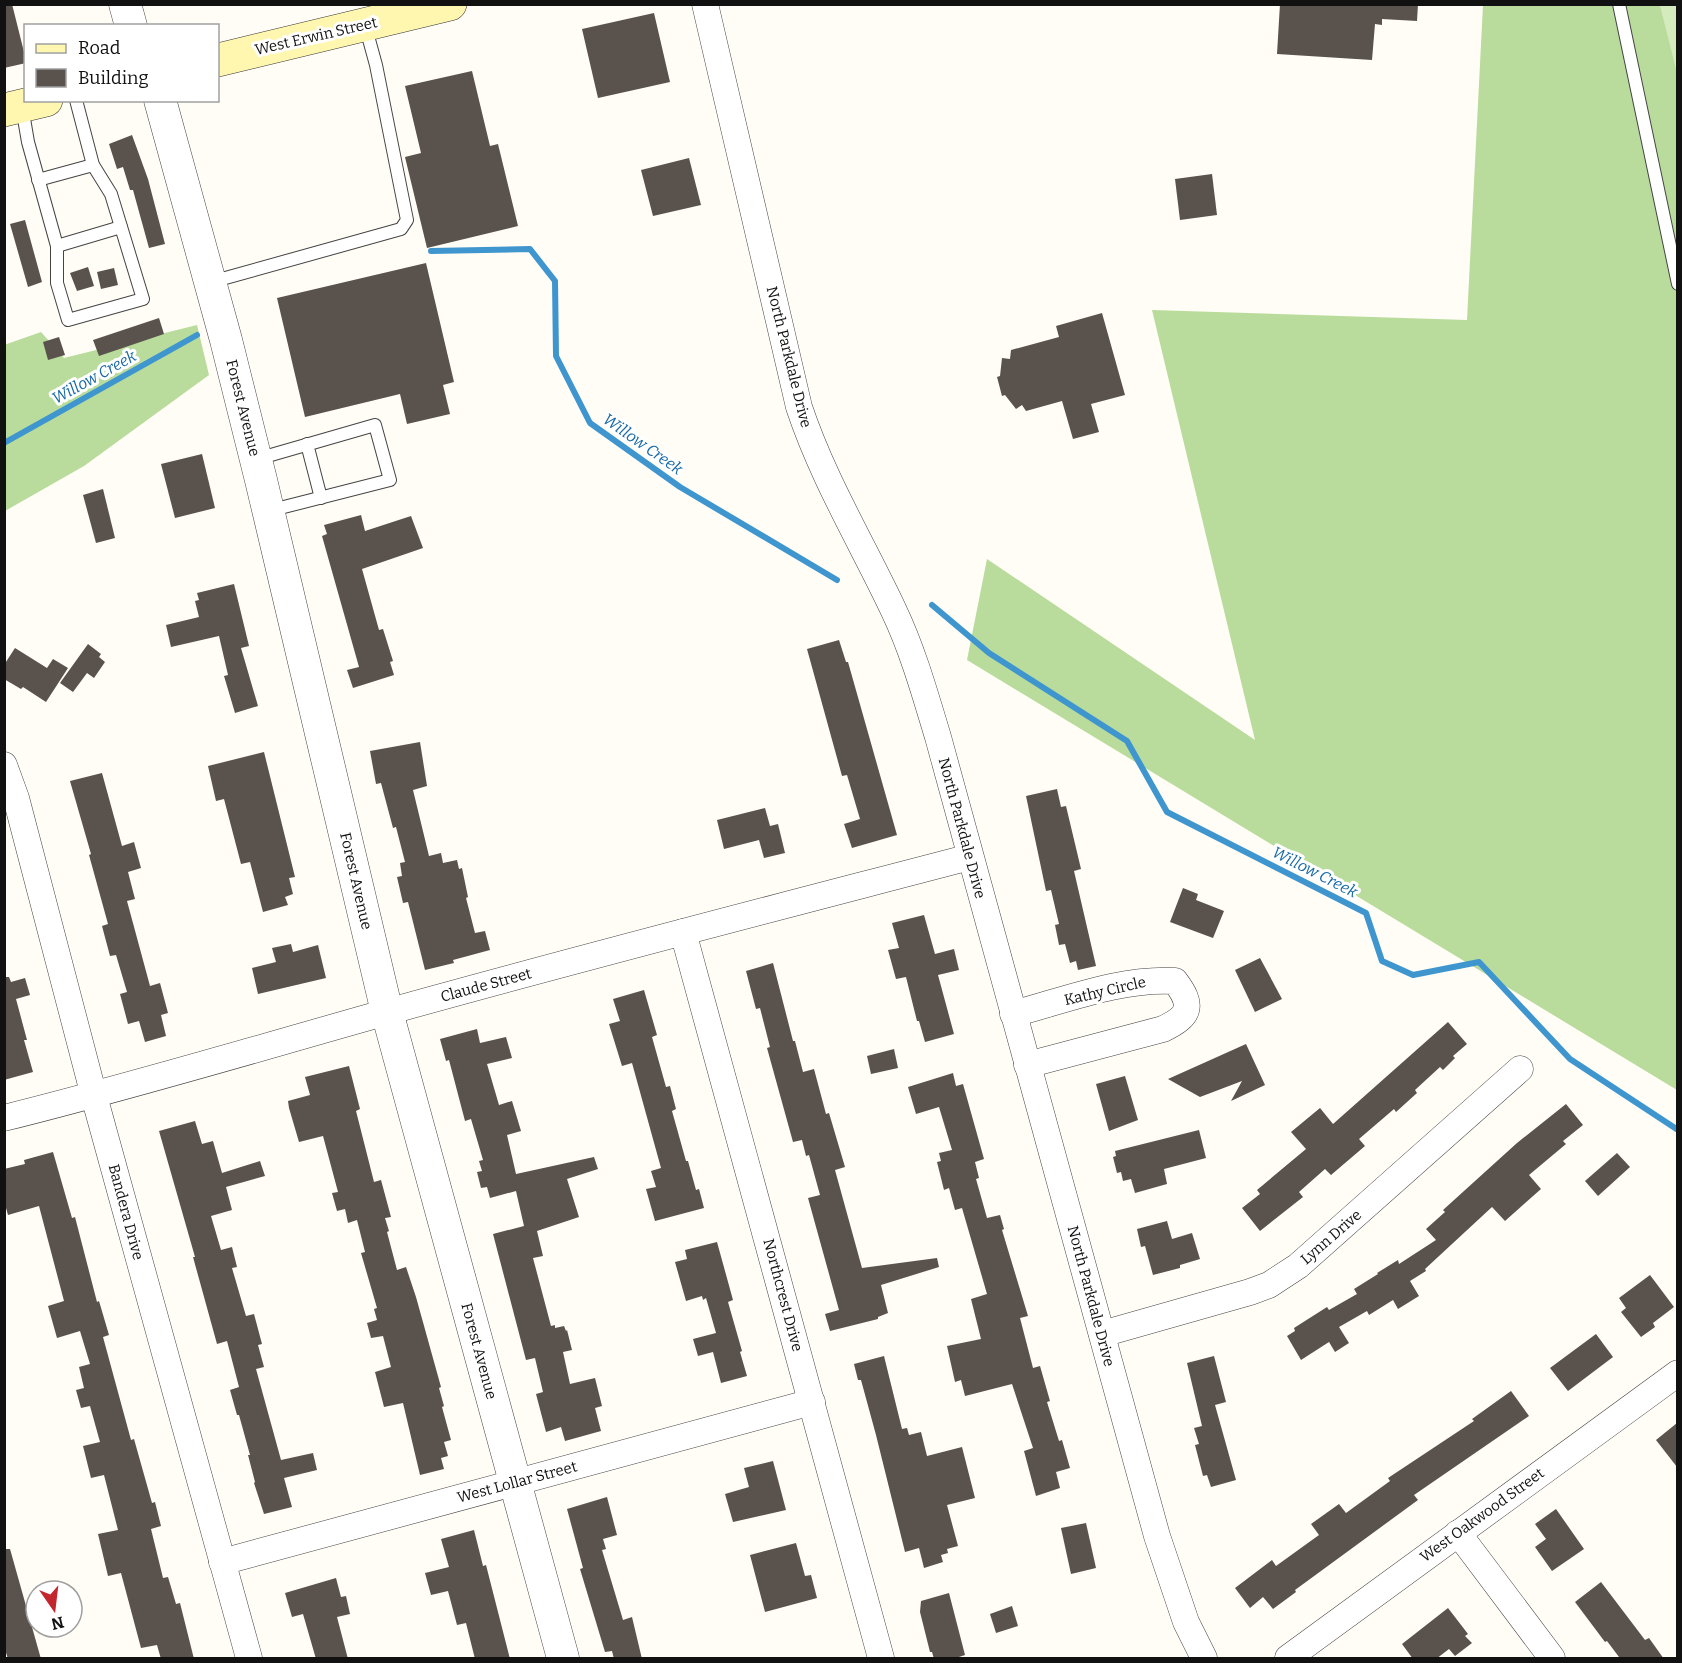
<svg xmlns="http://www.w3.org/2000/svg" width="1682" height="1663" viewBox="0 0 1682 1663" font-family="Bitter,serif">
<style>
.green{fill:#d5ebbd}
.forest{fill:#b9dc9c}
.lines{fill:none;stroke-linecap:round;stroke-linejoin:round}
.stream{stroke:#3f96cf;stroke-width:6}
.building{fill:#5a524d}
.service-casing{stroke:#444;stroke-width:14}
.minor-casing{stroke:#444;stroke-width:27}
.tertiary-casing{stroke:#444;stroke-width:33}
.secondary-casing{stroke:#333;stroke-width:34}
.service{stroke:#fff;stroke-width:12}
.minor{stroke:#fff;stroke-width:26}
.tertiary{stroke:#fff;stroke-width:32}
.secondary{stroke:#fff6b0;stroke-width:33}
.labels{text-anchor:middle;dominant-baseline:central;stroke-width:6;stroke-linejoin:round;paint-order:stroke}
.street-label{font-size:15px;fill:#111;stroke:#fff}
.water-label{font-size:16px;font-style:italic;fill:#1768a6;stroke:#fff}
</style>
<rect width="100%" height="100%" fill="#fffdf5"/>
<!-- green -->
<polygon class="green" points="1660,5 1677,5 1677,77"/>
<!-- forest -->
<g class="forest">
<polygon points="1483,5 1660,5 1678,77 1677,1090 967,660 987,559 1255,740 1152,310 1467,320"/>
<polygon points="197,325 209,375 84,466 5,511 4,345 41,332 64,358"/>
</g>
<g class="lines">
<!-- stream -->
<g class="stream">
<polyline points="431,251 530,249 555,281 556,356 590,423 680,487 837,580"/>
<polyline points="4,443 197,335"/>
<polyline points="932,605 989,653 1127,741 1167,812 1366,913 1382,961 1413,975 1479,962 1570,1059 1678,1130"/>
</g>
</g>
<!-- building -->
<g class="building">
<polygon points="4,4 12,4 26,60 26,63 4,68"/>
<polygon points="1280,4 1418,4 1417,21 1382,19 1382,25 1375,24 1372,60 1277,54"/>
<polygon points="654,13 670,82 598,98 582,29"/>
<polygon points="472,71 490,146 498,144 518,226 427,248 405,157 421,153 405,86"/>
<polygon points="132,135 148,179 165,244 149,248 133,190 130,190 123,167 117,169 109,144"/>
<polygon points="689,158 701,205 653,216 641,170"/>
<polygon points="1212,174 1217,215 1180,220 1175,179"/>
<polygon points="25,220 42,282 28,287 10,224"/>
<polygon points="426,263 454,382 443,385 450,414 407,424 400,394 305,417 277,298"/>
<polygon points="88,267 94,286 77,291 70,273"/>
<polygon points="114,268 118,285 101,289 97,272"/>
<polygon points="1102,313 1125,395 1091,404 1099,432 1073,439 1062,401 1026,411 1022,405 1016,409 1005,395 1002,396 997,377 1000,376 1002,358 1010,359 1011,350 1059,337 1056,326"/>
<polygon points="159,318 164,334 99,356 93,340"/>
<polygon points="59,337 65,355 48,360 43,342"/>
<polygon points="202,454 215,508 175,518 161,464"/>
<polygon points="103,489 115,538 96,543 83,495"/>
<polygon points="361,515 365,531 411,516 423,548 362,569 379,630 383,629 393,661 390,662 394,675 353,688 347,670 359,667 322,536 327,534 324,525"/>
<polygon points="234,584 249,646 241,648 258,706 235,713 224,676 228,675 219,636 171,647 166,625 199,617 195,601 199,600 197,593"/>
<polygon points="839,640 846,662 848,662 897,835 852,848 844,824 860,819 847,775 842,776 807,649"/>
<polygon points="88,644 101,654 99,657 105,662 94,678 87,673 73,692 60,683"/>
<polygon points="15,648 47,668 53,659 68,668 46,702 23,687 21,689 4,679 4,665"/>
<polygon points="420,742 427,786 413,790 429,856 441,853 443,863 457,860 459,869 462,868 468,897 466,898 475,933 485,931 490,950 453,960 454,963 425,970 408,902 403,903 397,877 402,876 400,863 405,862 396,827 393,828 381,783 376,784 370,751"/>
<polygon points="264,752 295,877 289,878 293,894 285,897 288,905 263,912 250,862 241,864 224,799 216,801 208,766"/>
<polygon points="102,773 122,846 134,842 141,868 128,872 135,899 127,901 150,986 160,983 168,1013 161,1015 166,1036 145,1042 139,1021 128,1024 120,994 127,992 116,955 110,956 102,926 108,924 89,855 91,854 70,781"/>
<polygon points="1057,789 1061,807 1066,806 1081,869 1074,871 1096,966 1078,970 1076,961 1070,963 1065,944 1059,945 1055,925 1059,924 1051,890 1046,891 1026,796"/>
<polygon points="765,808 770,826 778,824 785,853 764,858 759,840 724,849 717,820"/>
<polygon points="1183,888 1198,894 1196,900 1224,911 1213,938 1170,922"/>
<polygon points="924,915 935,954 954,949 959,970 938,975 954,1034 925,1042 919,1021 917,1021 906,977 896,979 888,950 899,948 892,923"/>
<polygon points="291,944 293,952 318,945 326,978 258,994 252,968 276,962 272,948"/>
<polygon points="1260,958 1282,999 1255,1012 1235,970"/>
<polygon points="773,963 793,1041 795,1041 803,1072 814,1069 826,1114 829,1113 845,1167 835,1170 862,1268 937,1258 939,1267 881,1285 888,1313 878,1317 878,1319 830,1331 825,1314 839,1310 808,1198 820,1195 809,1155 806,1156 802,1140 793,1142 767,1048 770,1047 760,1008 756,1009 746,971"/>
<polygon points="4,977 9,977 11,982 25,978 30,995 16,999 27,1040 24,1040 33,1072 4,1080"/>
<polygon points="644,990 657,1035 652,1037 666,1087 670,1086 676,1109 672,1111 686,1161 688,1161 696,1190 699,1189 704,1208 655,1221 646,1189 656,1187 651,1171 661,1168 632,1063 622,1066 609,1024 620,1021 613,999"/>
<polygon points="1448,1022 1467,1044 1453,1056 1455,1058 1443,1070 1440,1067 1415,1090 1417,1093 1396,1112 1394,1109 1359,1139 1365,1146 1331,1175 1325,1169 1299,1192 1303,1197 1260,1231 1242,1208 1260,1194 1257,1190 1306,1149 1291,1132 1320,1108 1333,1124"/>
<polygon points="477,1029 480,1043 506,1037 512,1058 487,1064 499,1105 512,1101 521,1131 507,1135 516,1174 594,1157 598,1169 567,1179 579,1217 537,1231 543,1256 533,1258 551,1326 555,1325 555,1328 564,1326 566,1331 567,1330 572,1350 563,1352 570,1384 595,1378 602,1406 595,1408 601,1431 565,1441 561,1427 546,1432 536,1394 543,1392 535,1358 526,1360 493,1234 524,1226 516,1191 490,1198 487,1187 481,1188 477,1172 482,1171 479,1161 483,1160 471,1119 465,1121 449,1060 446,1061 440,1039"/>
<polygon points="1246,1044 1265,1085 1231,1101 1242,1081 1200,1097 1168,1079"/>
<polygon points="894,1049 898,1068 871,1074 867,1056"/>
<polygon points="349,1066 360,1109 356,1111 374,1182 381,1180 391,1217 385,1218 389,1231 387,1232 397,1270 406,1267 416,1297 441,1387 439,1388 444,1406 442,1407 451,1440 444,1442 448,1456 441,1458 444,1469 420,1475 403,1403 384,1407 375,1372 391,1367 383,1336 371,1338 367,1323 377,1320 374,1309 377,1308 361,1253 365,1252 357,1220 348,1223 345,1209 337,1211 332,1193 338,1192 323,1136 299,1142 289,1108 288,1101 310,1095 305,1077"/>
<polygon points="953,1073 956,1086 963,1084 984,1159 975,1162 979,1178 976,1179 987,1218 1000,1215 1004,1229 1002,1230 1028,1316 1020,1318 1033,1368 1040,1366 1050,1401 1047,1402 1059,1441 1062,1440 1070,1468 1056,1472 1060,1488 1036,1496 1024,1451 1033,1448 1012,1384 965,1396 961,1380 955,1382 947,1346 981,1339 971,1299 987,1294 962,1208 955,1210 949,1188 944,1190 937,1162 941,1161 939,1153 952,1150 939,1107 916,1114 908,1087"/>
<polygon points="1125,1076 1138,1120 1109,1131 1096,1084"/>
<polygon points="1566,1104 1583,1125 1563,1141 1566,1144 1529,1175 1541,1189 1505,1221 1492,1207 1425,1269 1426,1271 1410,1281 1419,1296 1398,1309 1393,1300 1369,1315 1367,1311 1339,1327 1349,1343 1335,1352 1329,1342 1301,1360 1287,1336 1295,1331 1294,1328 1327,1307 1329,1310 1357,1294 1354,1289 1378,1274 1377,1273 1398,1260 1399,1264 1436,1240 1426,1229 1445,1212 1443,1210 1517,1143"/>
<polygon points="195,1121 202,1144 213,1141 222,1173 260,1161 265,1176 226,1187 232,1210 211,1216 221,1250 232,1247 237,1267 232,1268 246,1316 254,1314 262,1344 258,1345 264,1367 256,1369 281,1460 313,1453 317,1470 284,1478 292,1507 264,1514 254,1483 255,1482 248,1455 250,1455 239,1415 237,1415 230,1390 239,1387 227,1341 217,1344 193,1257 195,1257 159,1131"/>
<polygon points="1199,1130 1206,1158 1164,1169 1167,1184 1135,1193 1131,1179 1123,1181 1121,1172 1117,1173 1113,1157 1116,1156 1115,1151"/>
<polygon points="53,1152 72,1218 75,1217 97,1302 99,1301 109,1335 103,1337 131,1440 134,1439 152,1503 155,1502 161,1526 151,1529 163,1578 168,1577 176,1604 180,1603 194,1659 161,1659 157,1645 141,1648 121,1573 108,1576 98,1534 118,1530 104,1475 91,1478 83,1446 100,1442 90,1406 81,1408 76,1390 84,1388 79,1367 90,1364 80,1331 57,1338 48,1306 64,1301 39,1206 8,1215 4,1201 4,1169 25,1164 24,1160"/>
<polygon points="1617,1153 1630,1167 1598,1196 1585,1181"/>
<polygon points="1167,1221 1172,1239 1192,1233 1200,1259 1180,1265 1180,1268 1153,1275 1145,1246 1141,1247 1137,1229"/>
<polygon points="717,1242 733,1300 728,1302 742,1351 740,1352 747,1376 721,1383 713,1352 698,1356 693,1339 716,1333 706,1298 703,1300 702,1296 686,1301 675,1262 687,1259 685,1250"/>
<polygon points="1650,1275 1674,1307 1653,1323 1655,1327 1641,1337 1621,1312 1626,1308 1619,1298"/>
<polygon points="1596,1334 1613,1357 1568,1391 1550,1368"/>
<polygon points="884,1356 902,1429 907,1428 909,1435 921,1432 927,1456 962,1447 975,1498 947,1505 958,1546 947,1549 948,1553 941,1555 943,1562 924,1568 919,1548 905,1552 876,1435 861,1380 858,1380 854,1364"/>
<polygon points="1214,1356 1226,1402 1215,1405 1236,1480 1211,1487 1207,1475 1203,1476 1195,1445 1199,1444 1194,1428 1202,1426 1187,1363"/>
<polygon points="1511,1391 1529,1416 1414,1495 1418,1500 1295,1590 1296,1592 1273,1609 1263,1597 1250,1608 1235,1588 1272,1560 1276,1566 1319,1535 1311,1524 1339,1504 1346,1513 1390,1481 1388,1478 1474,1421 1472,1419"/>
<polygon points="1677,1423 1677,1467 1656,1440"/>
<polygon points="773,1461 786,1510 733,1522 725,1494 749,1487 744,1468"/>
<polygon points="607,1497 617,1535 603,1539 606,1549 602,1550 623,1620 632,1617 642,1659 614,1659 612,1651 605,1652 580,1569 583,1568 567,1509"/>
<polygon points="1556,1509 1584,1549 1552,1571 1535,1547 1546,1539 1535,1524"/>
<polygon points="1086,1523 1096,1568 1071,1574 1061,1528"/>
<polygon points="474,1530 483,1566 486,1565 510,1659 475,1659 466,1623 457,1625 448,1591 431,1595 425,1573 449,1567 441,1539"/>
<polygon points="796,1543 805,1576 811,1575 817,1598 765,1612 750,1555"/>
<polygon points="4,1549 10,1549 41,1659 8,1659 4,1646"/>
<polygon points="336,1578 341,1597 346,1596 350,1614 337,1617 348,1659 316,1659 303,1614 292,1617 285,1593"/>
<polygon points="1601,1582 1645,1640 1649,1638 1664,1659 1617,1659 1619,1657 1607,1641 1605,1642 1575,1602"/>
<polygon points="949,1593 965,1655 953,1659 934,1659 932,1652 930,1652 920,1612 921,1601"/>
<polygon points="1012,1606 1018,1626 996,1633 990,1614"/>
<polygon points="1448,1608 1468,1634 1465,1636 1472,1643 1455,1656 1449,1649 1436,1659 1413,1659 1402,1644"/>
</g>
<g class="lines">
<defs>
<g id="service">
<polyline points="1619,4 1678,284"/>
<polyline points="22,107 28,142 57,246 57,283 68,320 143,299 111,194 93,165 76,100"/>
<polyline points="38,180 93,165"/>
<polyline points="57,246 121,227"/>
<polyline points="211,282 401,229 407,220 376,65 365,25"/>
<polyline points="307,444 321,498"/>
<polyline points="257,459 375,425 390,480 268,511"/>
</g>
<g id="minor">
<path d="M705 4 799 407C823 479 862 543 894 611 913 651 925 694 938 737L1157 1536 1186 1622 1204 1658"/>
<polyline points="4,765 16,798 94,1096 249,1658"/>
<polyline points="683,932 881,1658"/>
<path d="M1013 1014C1066 1000 1120 978 1175 981 1194 1006 1190 1016 1163 1029L1027 1065"/>
<path d="M4 1118C133 1086 259 1048 387 1012 580 958 775 908 970 857"/>
<polyline points="1102,1334 1250,1292 1269,1285 1298,1266 1520,1069"/>
<polyline points="1458,1533 1552,1658"/>
<polyline points="222,1562 812,1402"/>
<polyline points="1288,1658 1678,1373"/>
</g>
<g id="tertiary">
<polyline points="125,4 131,26"/>
<polyline points="160,100 226,340 261,480 387,1012 563,1658"/>
</g>
<g id="secondary">
<polyline points="218,60 450,4"/>
<polyline points="4,110 46,100"/>
</g>
</defs>
<!-- service casing -->
<use href="#service" class="service-casing"/>
<!-- minor casing -->
<use href="#minor" class="minor-casing"/>
<!-- tertiary casing -->
<use href="#tertiary" class="tertiary-casing"/>
<!-- secondary casing -->
<use href="#secondary" class="secondary-casing"/>
<!-- service -->
<use href="#service" class="service"/>
<!-- minor -->
<use href="#minor" class="minor"/>
<!-- tertiary -->
<use href="#tertiary" class="tertiary"/>
<!-- secondary -->
<use href="#secondary" class="secondary"/>
</g>
<g class="labels">
<!-- street labels -->
<g class="street-label">
<text transform="translate(316 36) rotate(-13)">West Erwin Street</text>
<text transform="translate(789 357) rotate(76)">North Parkdale Drive</text>
<text transform="translate(243 408) rotate(76)">Forest Avenue</text>
<text transform="translate(962 828) rotate(75)">North Parkdale Drive</text>
<text transform="translate(356 881) rotate(77)">Forest Avenue</text>
<text transform="translate(486 985) rotate(-15)">Claude Street</text>
<text transform="translate(1105 991) rotate(-13)">Kathy Circle</text>
<text transform="translate(126 1212) rotate(75)">Bandera Drive</text>
<text transform="translate(1331 1237) rotate(-41)">Lynn Drive</text>
<text transform="translate(783 1295) rotate(75)">Northcrest Drive</text>
<text transform="translate(1091 1296) rotate(75)">North Parkdale Drive</text>
<text transform="translate(479 1351) rotate(75)">Forest Avenue</text>
<text transform="translate(517 1482) rotate(-15)">West Lollar Street</text>
<text transform="translate(1482 1515) rotate(-36)">West Oakwood Street</text>
</g>
<!-- water labels -->
<g class="water-label">
<text transform="translate(94 377) rotate(-29)">Willow Creek</text>
<text transform="translate(643 444) rotate(35)">Willow Creek</text>
<text transform="translate(1315 872) rotate(27)">Willow Creek</text>
</g>
</g>
<!-- border -->
<rect width="1682" height="1663" fill="none" stroke="#111111" stroke-width="12"/>
<!-- legend -->
<rect x="24" y="24" width="195" height="78" fill="#ffffff" stroke="#a0a0a0" stroke-width="1.5"/>
<rect x="36" y="44" width="30" height="9" fill="#fff6b0" stroke="#a0a0a0" stroke-width="1.5"/>
<text x="78" y="54" font-size="18" fill="#111111">Road</text>
<rect x="36" y="69" width="30" height="18" fill="#5a524d" stroke="#a0a0a0" stroke-width="1.5"/>
<text x="78" y="84" font-size="18" fill="#111111">Building</text>
<!-- north arrow -->
<g transform="translate(54 1609) rotate(166)"><circle r="28" fill="#ffffff" stroke="#a0a0a0" stroke-width="1.5"/>
<path d="M0-4.5L10 22L0 15L-10 22Z" fill="#c4262e"/>
<text y="-9" font-size="16" font-weight="bold" text-anchor="middle" fill="#111111">N</text>
</g>
</svg>
